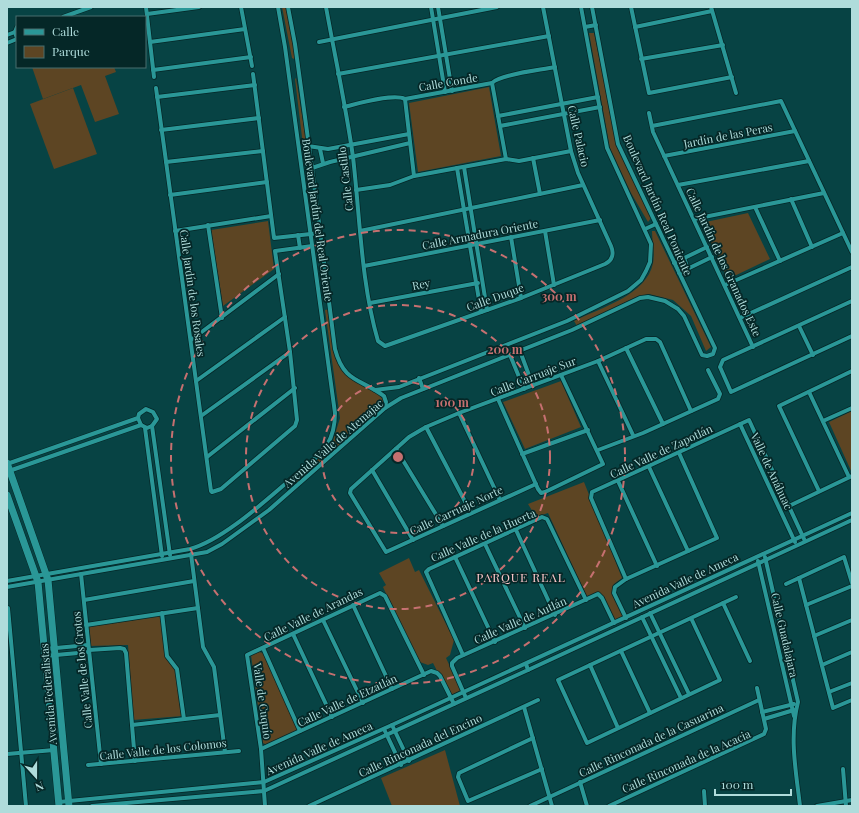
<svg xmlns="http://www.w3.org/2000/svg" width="859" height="813" viewBox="0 0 859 813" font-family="'Playfair Display',serif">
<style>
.green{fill:#5d4523}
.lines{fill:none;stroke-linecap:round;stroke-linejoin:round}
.minor-casing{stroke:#052727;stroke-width:5.5}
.tertiary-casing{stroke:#052727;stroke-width:8}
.minor{stroke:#2a9797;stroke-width:4}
.tertiary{stroke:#2a9797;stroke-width:7}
.ring{fill:none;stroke:#c67070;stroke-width:2;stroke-dasharray:7 5}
.labels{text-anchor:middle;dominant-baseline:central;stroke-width:3.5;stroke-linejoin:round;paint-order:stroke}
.street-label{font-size:11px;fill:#afdcdb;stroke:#052727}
.neighbourhood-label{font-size:12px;letter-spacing:1px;fill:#fec9cc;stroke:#052727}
.centre{fill:#c67070;stroke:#052727;stroke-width:2}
.ring-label{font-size:12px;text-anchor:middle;font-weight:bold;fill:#c67070;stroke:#052727;stroke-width:3.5;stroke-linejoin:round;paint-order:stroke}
</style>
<rect width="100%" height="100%" fill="#074344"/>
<!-- green -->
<g class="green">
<polygon points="282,7 286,7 296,57 294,59 292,58"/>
<polygon points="589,33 594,33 617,145 651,218 648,222 631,193 610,148"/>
<polygon points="32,67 114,67 116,72 105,76 119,114 95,122 81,85 43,99"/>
<polygon points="296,78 308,152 304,154 295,79"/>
<polygon points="489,87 501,156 418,172 409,103"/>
<polygon points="73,88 97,154 54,169 30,104"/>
<polygon points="748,213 770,259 728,279 701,223"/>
<polygon points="268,221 274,269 223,306 211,230"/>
<path d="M652 231H655L711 347 706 351 691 316 673 300 649 294 636 297 577 326 574 321C600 308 647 295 653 263 655 253 652 241 652 231Z"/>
<path d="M329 309C331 327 330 356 343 370 355 383 375 386 385 402L384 408 296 485 292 482 333 441 340 418 325 310Z"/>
<polygon points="561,381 581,427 525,449 503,402"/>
<polygon points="852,411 852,473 829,422"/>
<polygon points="584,482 622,578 614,584 612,589 623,616 614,621 601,594 587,597 548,513 536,517 528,504"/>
<polygon points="409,558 415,572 419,570 454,640 450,655 446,658 461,690 450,696 433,663 428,665 417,661 383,587 386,585 379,573"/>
<polygon points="160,615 166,656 176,670 183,716 133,720 128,645 89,646 88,626"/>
<polygon points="259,652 263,653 298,731 267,745 263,743 251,655"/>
<polygon points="445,750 460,806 392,806 381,778"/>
</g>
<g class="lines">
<defs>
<g id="minor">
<polyline points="146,7 154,77"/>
<polyline points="241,7 252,66"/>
<path d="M288 7 295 44 312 168 335 349C344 383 360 378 384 396L386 402 385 408"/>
<path d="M326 7C335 57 346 107 353 157 360 217 361 283 378 341L385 346 521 298 605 264C613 260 614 253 611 246L578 173 571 151 543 7"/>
<polyline points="431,7 445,92"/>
<polyline points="438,7 452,91"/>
<polyline points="631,7 649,93 732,77"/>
<polyline points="711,7 736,93"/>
<polyline points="147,14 199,7"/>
<polyline points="63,17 91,7"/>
<polyline points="17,27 15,32 17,38"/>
<polyline points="585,27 596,25"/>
<polyline points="635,27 712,11"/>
<polyline points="7,35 15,32"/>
<polyline points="150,42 245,29"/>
<polyline points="319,42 497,7"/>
<polyline points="7,43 17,39"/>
<polyline points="641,59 723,45"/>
<polyline points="153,70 251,57"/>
<polyline points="253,74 274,238 320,233"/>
<polyline points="338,74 549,36"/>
<polyline points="492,83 506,159"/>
<polyline points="156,88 211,491 212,492 221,489 295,426 297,420 290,352 275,251 312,246"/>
<polyline points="157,97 255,85"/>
<polyline points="405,99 414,176"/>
<path d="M344 107C357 104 393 93 405 99L492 83C500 74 542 70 555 67"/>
<polyline points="649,113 653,132 753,347"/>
<polyline points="498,116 598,97"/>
<polyline points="500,126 600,107"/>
<polyline points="652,126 781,101 852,252"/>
<polyline points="161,130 259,118"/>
<polyline points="308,146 328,149 409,134"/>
<polyline points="320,149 323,163"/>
<polyline points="664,156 795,131"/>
<polyline points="533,158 540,194"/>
<polyline points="166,162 263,151"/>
<polyline points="464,167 487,310"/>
<polyline points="312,168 330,162 410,143"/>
<polyline points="457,168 481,312"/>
<polyline points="678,185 809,161"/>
<polyline points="356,190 390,185 414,176 506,159 519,161 571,151"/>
<polyline points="170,195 267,182"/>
<polyline points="791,199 812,247"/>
<polyline points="755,207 780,261"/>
<polyline points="694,219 824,193"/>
<polyline points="208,225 222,318"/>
<polyline points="645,229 656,224"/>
<polyline points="175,231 271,216"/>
<polyline points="360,231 583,185"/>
<polyline points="545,231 554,285"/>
<polyline points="298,235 300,248"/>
<polyline points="511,237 521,298"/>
<polyline points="684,258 688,269"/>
<polyline points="674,263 707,247"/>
<polyline points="364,266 600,220"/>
<polyline points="679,273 712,257"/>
<polyline points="725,285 843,233"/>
<polyline points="852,301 723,360 720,367 731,392 852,336"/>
<polyline points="370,303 478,283"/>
<polyline points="740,318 852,267"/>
<polyline points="799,326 813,355"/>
<polyline points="191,340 279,274"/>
<polyline points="626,348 663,424"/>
<polyline points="520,351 533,386"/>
<polyline points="510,355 524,389"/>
<polyline points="598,361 633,435"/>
<polyline points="419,378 423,389"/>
<polyline points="196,381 285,317"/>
<polyline points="375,390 399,387 567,321 628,291 641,280 646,271 650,262 651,244 607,148 581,7"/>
<polyline points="809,392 849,477"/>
<polyline points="498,399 538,489 541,493 545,492 603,464 561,375"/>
<polyline points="459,413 500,500"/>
<polyline points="201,416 290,352"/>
<polyline points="823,421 852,408"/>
<polyline points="740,424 795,542"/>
<polyline points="152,426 170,555"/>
<polyline points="426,427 471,513"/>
<polyline points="145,428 162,556"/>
<polyline points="396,449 443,526"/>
<polyline points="598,450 643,433 718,399 720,394 708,370"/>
<polyline points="522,454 588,430"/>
<polyline points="207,457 295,388"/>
<polyline points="7,464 138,418 139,414 146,409 153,412 157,419 152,426 147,428 141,425 138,418"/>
<polyline points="649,467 688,551"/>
<polyline points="372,470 413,540"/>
<polyline points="9,471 141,425"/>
<polyline points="618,481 657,566"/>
<polyline points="536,484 386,552 350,493 351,489 409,437 426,427 459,413 598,361 646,339 656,339 660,342 691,411"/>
<polyline points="819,491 779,406 852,371"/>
<polyline points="789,506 852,476"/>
<polyline points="516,530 555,615"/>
<polyline points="485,544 525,628"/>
<polyline points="191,554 203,647 214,667 225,752"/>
<polyline points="455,557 495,642"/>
<path d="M765 557 798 702C789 737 796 771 800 806"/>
<polyline points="758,561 794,716"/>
<polyline points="81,574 101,764"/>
<polyline points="799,578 833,708 852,700"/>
<polyline points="626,579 591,498 592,492 749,420 805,541"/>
<path d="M7 581 190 549C223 540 265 501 291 479 303 469 318 458 327 445 333 435 335 425 335 413L285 47 278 7"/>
<polyline points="786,584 844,557 852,583"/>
<polyline points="7,587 207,552 222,544 269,510 385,408 401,398 572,330 640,298 648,297 665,301 678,309 684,316 702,355 707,356 713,354 715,348 618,144 592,7"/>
<polyline points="84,600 194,581"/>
<polyline points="723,603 750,661"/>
<polyline points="353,605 392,689"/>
<polyline points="806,605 852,586"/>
<polyline points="8,608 26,806"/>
<polyline points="162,613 167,656 177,669 184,719"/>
<polyline points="650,613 689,694"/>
<polyline points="642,617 681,698"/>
<polyline points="626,618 614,593 615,587 626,579 717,538 679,453"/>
<path d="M691 618 720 680 587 743 558 680C617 653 676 625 736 597"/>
<polyline points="323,620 363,703"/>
<polyline points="86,625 198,608"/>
<polyline points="293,634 332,717"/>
<polyline points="814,636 852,620"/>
<polyline points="263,648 300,731"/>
<polyline points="45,649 88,645"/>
<polyline points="89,650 120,648 124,649 126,653 135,761"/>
<polyline points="621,651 650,713"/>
<polyline points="463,655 426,572 429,569 542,517 547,519 586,600"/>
<polyline points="45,656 89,652"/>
<polyline points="590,665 618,728"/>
<polyline points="822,665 852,652"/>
<polyline points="528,670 852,520"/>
<polyline points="829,692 852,683"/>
<polyline points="466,698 452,666 452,663 457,658 598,594 602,598 614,623"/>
<polyline points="524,707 552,806"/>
<polyline points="762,712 794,704"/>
<polyline points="764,719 794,710"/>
<polyline points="132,725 220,715"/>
<polyline points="392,725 409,761"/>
<polyline points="384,729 401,765"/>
<polyline points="533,738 459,773 458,777 468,801 542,769"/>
<polyline points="261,749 431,671 437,673 440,676 454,704"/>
<polyline points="7,754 54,750"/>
<polyline points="88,765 239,751"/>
<polyline points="843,769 846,806"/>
<polyline points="580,782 587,806"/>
<polyline points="704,791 705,806"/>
<polyline points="59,802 264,782 392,725 852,513"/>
<polyline points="92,806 264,791 528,670 526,664"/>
<polyline points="265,806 261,749 247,655 380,593 385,596 424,675"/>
<polyline points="309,806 538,700"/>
<polyline points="530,806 759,700"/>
<polyline points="609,806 764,734 766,729 757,688"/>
<polyline points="817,806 852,800"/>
</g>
<g id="tertiary">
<polyline points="7,463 48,580 69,806"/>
<polyline points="7,495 38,582 59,806"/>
</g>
</defs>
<!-- minor casing -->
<use href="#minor" class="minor-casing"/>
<!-- tertiary casing -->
<use href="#tertiary" class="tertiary-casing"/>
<!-- minor -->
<use href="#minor" class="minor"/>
<!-- tertiary -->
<use href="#tertiary" class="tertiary"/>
</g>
<!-- distance rings -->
<g class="ring">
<circle cx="398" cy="457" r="76"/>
<circle cx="398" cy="457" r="152"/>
<circle cx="398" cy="457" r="227"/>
</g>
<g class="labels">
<!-- street labels -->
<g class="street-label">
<text transform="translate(448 82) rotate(-10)">Calle Conde</text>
<text transform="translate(728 135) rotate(-11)">Jardín de las Peras</text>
<text transform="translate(579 136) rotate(77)">Calle Palacio</text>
<text transform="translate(345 179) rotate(-97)">Calle Castillo</text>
<text transform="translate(658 205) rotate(66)">Boulevard Jardín Real Poniente</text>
<text transform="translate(318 220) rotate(82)">Boulevard Jardín del Real Oriente</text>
<text transform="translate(480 234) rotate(-11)">Calle Armadura Oriente</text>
<text transform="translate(724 262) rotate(65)">Calle Jardín de los Granados Este</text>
<text transform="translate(421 284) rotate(-11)">Rey</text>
<text transform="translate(193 293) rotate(82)">Calle Jardín de los Rosales</text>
<text transform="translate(495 297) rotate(-20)">Calle Duque</text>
<text transform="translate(533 376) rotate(-21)">Calle Carruaje Sur</text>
<text transform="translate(333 443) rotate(-41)">Avenida Valle de Atemajac</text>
<text transform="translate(661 451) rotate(-25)">Calle Valle de Zapotlán</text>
<text transform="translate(772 471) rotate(65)">Valle de Anáhuac</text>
<text transform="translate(456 510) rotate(-25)">Calle Carruaje Norte</text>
<text transform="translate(483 535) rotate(-24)">Calle Valle de la Huerta</text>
<text transform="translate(685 580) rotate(-25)">Avenida Valle de Ameca</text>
<text transform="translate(313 614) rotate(-26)">Calle Valle de Arandas</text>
<text transform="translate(520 620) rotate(-24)">Calle Valle de Autlán</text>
<text transform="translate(785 635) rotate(77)">Calle Guadalajara</text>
<text transform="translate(82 670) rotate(-96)">Calle Valle de los Crotos</text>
<text transform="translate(48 694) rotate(-95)">Avenida Federalistas</text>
<text transform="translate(347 700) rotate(-25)">Calle Valle de Etzatlán</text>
<text transform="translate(263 701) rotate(82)">Valle de Cuquío</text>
<text transform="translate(651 740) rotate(-25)">Calle Rinconada de la Casuarina</text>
<text transform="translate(420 745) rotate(-25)">Calle Rinconada del Encino</text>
<text transform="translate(319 748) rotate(-24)">Avenida Valle de Ameca</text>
<text transform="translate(163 749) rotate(-6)">Calle Valle de los Colomos</text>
<text transform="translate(686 761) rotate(-24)">Calle Rinconada de la Acacia</text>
</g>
<!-- neighbourhood labels -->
<g class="neighbourhood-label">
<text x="521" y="577">PARQUE REAL</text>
</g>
</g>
<circle cx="398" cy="457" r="6" class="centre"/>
<g class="ring-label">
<text x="559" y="301">300 m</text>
<text x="505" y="354">200 m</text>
<text x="452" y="407">100 m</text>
</g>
<!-- border -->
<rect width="859" height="813" fill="none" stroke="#afdcdb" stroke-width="16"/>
<!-- legend -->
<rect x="16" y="16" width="130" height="52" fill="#052727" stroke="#496f6f"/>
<rect x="24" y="29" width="20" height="6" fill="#2a9797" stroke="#496f6f"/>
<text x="52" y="36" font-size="12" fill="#afdcdb">Calle</text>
<rect x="24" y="46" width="20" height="12" fill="#5d4523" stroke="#496f6f"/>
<text x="52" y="56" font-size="12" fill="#afdcdb">Parque</text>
<!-- north arrow -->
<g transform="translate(36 777) rotate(159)" stroke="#052727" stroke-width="3" paint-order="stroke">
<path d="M0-3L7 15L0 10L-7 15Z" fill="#afdcdb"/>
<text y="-6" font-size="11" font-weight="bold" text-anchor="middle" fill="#afdcdb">N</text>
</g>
<!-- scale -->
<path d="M715 789v6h76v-6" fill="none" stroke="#afdcdb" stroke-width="2"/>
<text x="721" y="789" font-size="12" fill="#afdcdb" stroke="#052727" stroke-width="3" paint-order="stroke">100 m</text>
</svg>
